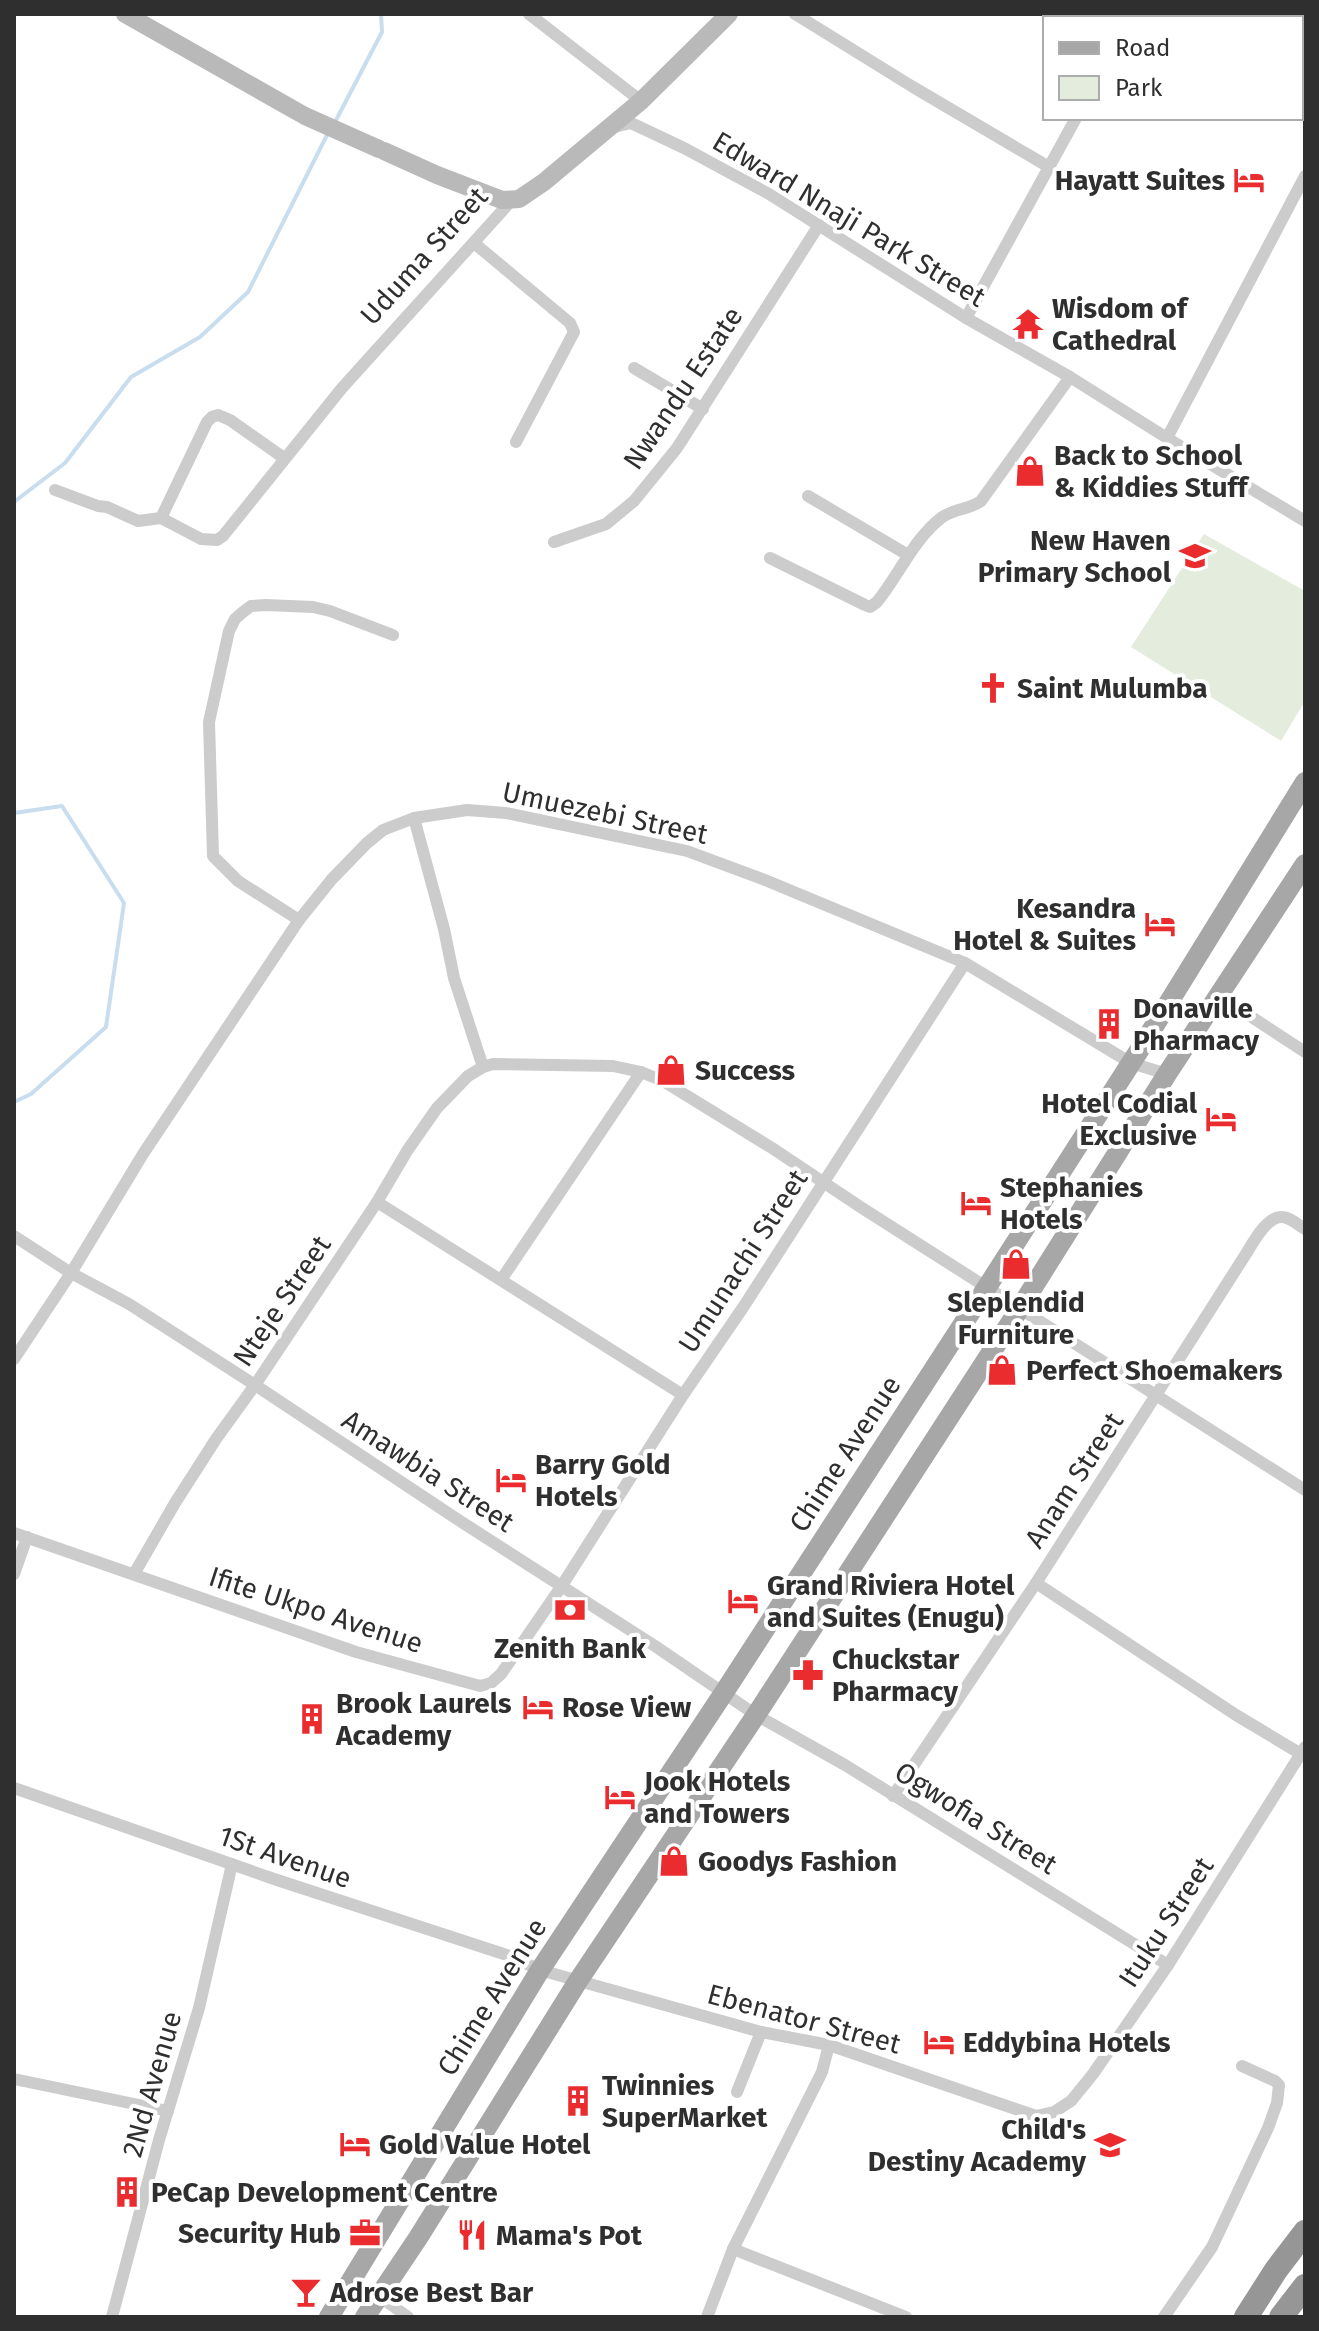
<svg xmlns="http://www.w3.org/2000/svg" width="1319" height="2331" viewBox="0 0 1319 2331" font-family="'Fira Sans',sans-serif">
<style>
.green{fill:#e4eddd}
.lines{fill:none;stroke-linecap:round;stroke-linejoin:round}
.stream{stroke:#c8dded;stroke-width:4}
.street{stroke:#ccc;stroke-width:12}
.secondary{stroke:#b9b9b9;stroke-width:18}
.primary{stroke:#a7a7a7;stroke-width:20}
.highway{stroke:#969696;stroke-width:24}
.labels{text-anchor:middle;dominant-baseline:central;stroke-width:8;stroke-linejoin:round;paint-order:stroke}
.poi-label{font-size:28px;font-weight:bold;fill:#2f2f2f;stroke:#fff;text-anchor:start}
.street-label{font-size:28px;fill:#2f2f2f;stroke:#fff}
</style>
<rect width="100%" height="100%" fill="#fff"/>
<!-- green -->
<polygon class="green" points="1204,534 1305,591 1305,701 1281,741 1131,647"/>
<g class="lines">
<!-- stream -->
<g class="stream">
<polyline points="334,124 382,32 381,14"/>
<polyline points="14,502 65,463 131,377 200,337 248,292 329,131"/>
<polyline points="14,813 62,806 124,903 106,1027 31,1094 14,1102"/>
</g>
<!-- street -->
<g class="street">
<polyline points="529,14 641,101"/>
<polyline points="795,14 913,87 1049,167"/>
<polyline points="1189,14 1197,18"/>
<polyline points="1133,18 1135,14"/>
<polyline points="1227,18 1229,14"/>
<polyline points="1301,77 1305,79"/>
<polyline points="614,127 631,123 684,148 769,194 966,318 1070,377 1167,438 1305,521"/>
<polyline points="474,243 570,323 574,332 516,442"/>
<polyline points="966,318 1076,118"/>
<polyline points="634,368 703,409"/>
<polyline points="1167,438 1305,176"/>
<polyline points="55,490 98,506 107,507 138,521 161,518 201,539 217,540 223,536 342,388 512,200"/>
<polyline points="808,496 908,555"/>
<polyline points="161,518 207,422 212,417 218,415 230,420 284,458"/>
<polyline points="554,542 606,524 634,501 677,448 819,225"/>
<path d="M770 558 865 605 870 607 877 602C899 575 913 540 941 518 954 508 969 510 981 501L1070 377"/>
<polyline points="414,818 444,929 454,978 483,1067"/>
<polyline points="299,920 238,881 213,856 209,722 229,631 235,619 243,612 251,606 266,605 313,607 330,611 393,635"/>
<polyline points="1218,995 1305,1052"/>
<polyline points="377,1202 683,1395"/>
<polyline points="14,1236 71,1273 129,1304 255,1385 460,1521 655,1646 756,1715 845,1765 1168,1965"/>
<polyline points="501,1280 641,1072"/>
<polyline points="14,1359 71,1273 143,1154 299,920 332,879 367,843 383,830 414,818 467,810 506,813 687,851 765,880 965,963 1131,1063 1167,1074"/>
<polyline points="14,1533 356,1652 480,1686 491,1683 501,1674 561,1587 683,1395 744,1306 965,963"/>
<polyline points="14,1574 27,1537"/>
<polyline points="134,1574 175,1503 216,1439 255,1385 377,1202 407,1151 437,1108 468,1076 483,1067 493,1064 613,1066 641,1072 663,1081 772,1148 862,1208 1305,1490"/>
<polyline points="1036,1583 1236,1715 1301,1754"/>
<polyline points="14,1788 274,1879 510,1956 540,1970 761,2032 829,2045 1036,2116 1054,2112 1071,2101 1093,2074 1168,1965 1305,1747"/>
<path d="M893 1796 1036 1583 1244 1257C1252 1245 1266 1216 1282 1217 1290 1217 1298 1225 1305 1229"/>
<polyline points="14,2079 168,2111"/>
<polyline points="737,2092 761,2032"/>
<polyline points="733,2249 906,2317"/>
<polyline points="379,2296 408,2317"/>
<polyline points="112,2317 159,2140 199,2008 232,1864"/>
<polyline points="707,2317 733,2249 822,2072 829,2045"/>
<polyline points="1164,2317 1212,2247 1221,2228 1268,2128 1277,2103 1279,2085 1275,2081 1242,2066"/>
</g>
<!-- secondary -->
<g class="secondary">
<polyline points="125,14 305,116 379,149"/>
<polyline points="384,151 437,175 502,200 519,199 544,182 641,101 729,14"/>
</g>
<!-- primary -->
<g class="primary">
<polyline points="329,2317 540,1970 723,1694 987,1287 1140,1049 1305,782"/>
<polyline points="365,2317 418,2238 578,1981 756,1715 1020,1308 1167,1074 1305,864"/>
</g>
<!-- highway -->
<g class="highway">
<polyline points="1246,2317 1276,2270 1305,2232"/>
<polyline points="1281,2317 1305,2286"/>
</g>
</g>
<!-- icons -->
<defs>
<symbol id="hotel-bare" viewBox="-9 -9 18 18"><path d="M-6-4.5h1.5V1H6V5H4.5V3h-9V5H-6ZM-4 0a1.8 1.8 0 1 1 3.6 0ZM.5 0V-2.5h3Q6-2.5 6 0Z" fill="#eb2c2f" stroke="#fff" stroke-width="2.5" paint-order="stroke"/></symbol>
<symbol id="temple-bare" viewBox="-9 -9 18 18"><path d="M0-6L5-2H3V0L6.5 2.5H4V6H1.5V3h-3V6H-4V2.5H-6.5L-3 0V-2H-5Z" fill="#eb2c2f" stroke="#fff" stroke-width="2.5" paint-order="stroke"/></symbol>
<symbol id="shop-bare" viewBox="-9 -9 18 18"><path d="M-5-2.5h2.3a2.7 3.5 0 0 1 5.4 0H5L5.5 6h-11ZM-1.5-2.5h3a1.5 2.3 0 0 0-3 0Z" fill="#eb2c2f" stroke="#fff" stroke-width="2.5" paint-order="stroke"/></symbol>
<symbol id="school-bare" viewBox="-9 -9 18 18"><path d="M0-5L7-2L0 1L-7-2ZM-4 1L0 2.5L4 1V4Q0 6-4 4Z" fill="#eb2c2f" stroke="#fff" stroke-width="2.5" paint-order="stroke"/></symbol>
<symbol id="church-bare" viewBox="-9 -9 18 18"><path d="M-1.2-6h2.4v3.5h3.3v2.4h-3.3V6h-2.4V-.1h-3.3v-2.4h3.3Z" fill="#eb2c2f" stroke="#fff" stroke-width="2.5" paint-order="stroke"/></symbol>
<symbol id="building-bare" viewBox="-9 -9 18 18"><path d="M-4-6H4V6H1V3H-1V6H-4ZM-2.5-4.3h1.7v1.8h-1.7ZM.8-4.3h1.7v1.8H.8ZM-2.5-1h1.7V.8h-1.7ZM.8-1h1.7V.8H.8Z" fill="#eb2c2f" stroke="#fff" stroke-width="2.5" paint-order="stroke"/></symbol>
<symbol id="bank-bare" viewBox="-9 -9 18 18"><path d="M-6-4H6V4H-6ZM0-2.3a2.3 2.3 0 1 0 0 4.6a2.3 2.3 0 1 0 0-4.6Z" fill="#eb2c2f" stroke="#fff" stroke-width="2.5" paint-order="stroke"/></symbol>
<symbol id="pharmacy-bare" viewBox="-9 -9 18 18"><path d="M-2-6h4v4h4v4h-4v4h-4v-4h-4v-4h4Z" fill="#eb2c2f" stroke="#fff" stroke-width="2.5" paint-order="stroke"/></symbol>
<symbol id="office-bare" viewBox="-9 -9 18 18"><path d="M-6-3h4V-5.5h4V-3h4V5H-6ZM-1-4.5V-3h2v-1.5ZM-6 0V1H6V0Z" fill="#eb2c2f" stroke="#fff" stroke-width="2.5" paint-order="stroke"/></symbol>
<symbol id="restaurant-bare" viewBox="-9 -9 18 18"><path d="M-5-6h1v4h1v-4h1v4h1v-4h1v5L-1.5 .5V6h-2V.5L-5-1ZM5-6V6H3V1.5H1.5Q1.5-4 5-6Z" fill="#eb2c2f" stroke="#fff" stroke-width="2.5" paint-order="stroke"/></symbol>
<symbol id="bar-bare" viewBox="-9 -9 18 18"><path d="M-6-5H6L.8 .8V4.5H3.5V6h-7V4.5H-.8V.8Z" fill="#eb2c2f" stroke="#fff" stroke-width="2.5" paint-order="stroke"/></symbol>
</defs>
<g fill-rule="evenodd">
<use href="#hotel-bare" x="1227" y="158" width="44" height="44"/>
<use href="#temple-bare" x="1006" y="302" width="44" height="44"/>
<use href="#shop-bare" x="1008" y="449" width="44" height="44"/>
<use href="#school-bare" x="1173" y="534" width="44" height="44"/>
<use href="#church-bare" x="971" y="666" width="44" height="44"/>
<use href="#hotel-bare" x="1138" y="902" width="44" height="44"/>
<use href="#building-bare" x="1087" y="1002" width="44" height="44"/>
<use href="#shop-bare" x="649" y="1048" width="44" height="44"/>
<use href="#hotel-bare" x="1199" y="1097" width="44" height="44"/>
<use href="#hotel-bare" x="954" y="1181" width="44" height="44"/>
<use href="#shop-bare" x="994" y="1242" width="44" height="44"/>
<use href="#shop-bare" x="980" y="1348" width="44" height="44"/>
<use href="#hotel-bare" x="489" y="1458" width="44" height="44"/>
<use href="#hotel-bare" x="721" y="1579" width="44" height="44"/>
<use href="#bank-bare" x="548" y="1588" width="44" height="44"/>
<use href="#pharmacy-bare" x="786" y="1653" width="44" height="44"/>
<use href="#hotel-bare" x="516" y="1685" width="44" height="44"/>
<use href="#building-bare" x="290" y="1697" width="44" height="44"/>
<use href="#hotel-bare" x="598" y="1775" width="44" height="44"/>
<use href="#shop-bare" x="652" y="1839" width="44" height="44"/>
<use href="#hotel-bare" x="917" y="2020" width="44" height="44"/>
<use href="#building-bare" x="556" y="2079" width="44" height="44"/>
<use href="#hotel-bare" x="333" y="2122" width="44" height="44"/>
<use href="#school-bare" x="1088" y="2123" width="44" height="44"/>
<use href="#building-bare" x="105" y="2170" width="44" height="44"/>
<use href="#office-bare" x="343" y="2211" width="44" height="44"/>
<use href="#restaurant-bare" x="450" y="2213" width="44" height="44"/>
<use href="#bar-bare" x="284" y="2270" width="44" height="44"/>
</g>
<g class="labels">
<!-- poi labels -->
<g class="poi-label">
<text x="1225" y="180" text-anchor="end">Hayatt Suites</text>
<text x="1052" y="308">Wisdom of<tspan x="1052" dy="32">Cathedral</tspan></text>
<text x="1054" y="455">Back to School<tspan x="1054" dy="32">&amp; Kiddies Stuff</tspan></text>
<text x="1171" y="540" text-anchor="end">New Haven<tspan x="1171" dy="32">Primary School</tspan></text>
<text x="1017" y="688">Saint Mulumba</text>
<text x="1136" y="908" text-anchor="end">Kesandra<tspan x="1136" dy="32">Hotel &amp; Suites</tspan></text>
<text x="1133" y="1008">Donaville<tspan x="1133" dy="32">Pharmacy</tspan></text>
<text x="695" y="1070">Success</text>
<text x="1197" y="1103" text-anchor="end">Hotel Codial<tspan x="1197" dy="32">Exclusive</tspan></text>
<text x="1000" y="1187">Stephanies<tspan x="1000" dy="32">Hotels</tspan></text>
<text x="1016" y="1302" text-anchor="middle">Sleplendid<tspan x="1016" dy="32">Furniture</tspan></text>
<text x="1026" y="1370">Perfect Shoemakers</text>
<text x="535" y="1464">Barry Gold<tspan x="535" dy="32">Hotels</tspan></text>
<text x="767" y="1585">Grand Riviera Hotel<tspan x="767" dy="32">and Suites (Enugu)</tspan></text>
<text x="570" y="1648" text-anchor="middle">Zenith Bank</text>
<text x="832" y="1659">Chuckstar<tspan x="832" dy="32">Pharmacy</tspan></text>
<text x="336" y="1703">Brook Laurels<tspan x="336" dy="32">Academy</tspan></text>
<text x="562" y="1707">Rose View</text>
<text x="644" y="1781">Jook Hotels<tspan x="644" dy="32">and Towers</tspan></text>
<text x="698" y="1861">Goodys Fashion</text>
<text x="963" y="2042">Eddybina Hotels</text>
<text x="602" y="2085">Twinnies<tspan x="602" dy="32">SuperMarket</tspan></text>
<text x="1086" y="2129" text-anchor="end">Child's<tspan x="1086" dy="32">Destiny Academy</tspan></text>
<text x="379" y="2144">Gold Value Hotel</text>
<text x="151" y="2192">PeCap Development Centre</text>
<text x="341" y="2233" text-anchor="end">Security Hub</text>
<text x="496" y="2235">Mama's Pot</text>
<text x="330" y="2292">Adrose Best Bar</text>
</g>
<!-- street labels -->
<g class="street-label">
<text transform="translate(849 219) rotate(31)">Edward Nnaji Park Street</text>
<text transform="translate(424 256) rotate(-48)">Uduma Street</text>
<text transform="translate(683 388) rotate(-56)">Nwandu Estate</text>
<text transform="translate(605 813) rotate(12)">Umuezebi Street</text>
<text transform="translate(743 1261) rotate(-57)">Umunachi Street</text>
<text transform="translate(282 1301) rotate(-56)">Nteje Street</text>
<text transform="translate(845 1454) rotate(-57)">Chime Avenue</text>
<text transform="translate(428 1471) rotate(33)">Amawbia Street</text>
<text transform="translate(1074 1480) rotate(-57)">Anam Street</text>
<text transform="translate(316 1610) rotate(18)">Ifite Ukpo Avenue</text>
<text transform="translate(976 1818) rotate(32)">Ogwofia Street</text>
<text transform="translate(285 1857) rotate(19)">1St Avenue</text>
<text transform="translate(1166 1922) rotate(-57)">Ituku Street</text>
<text transform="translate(492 1997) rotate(-58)">Chime Avenue</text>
<text transform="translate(804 2019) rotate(15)">Ebenator Street</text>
<text transform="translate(152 2084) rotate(-74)">2Nd Avenue</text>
</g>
</g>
<!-- border -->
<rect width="1319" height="2331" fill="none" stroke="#2f2f2f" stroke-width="32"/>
<!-- legend -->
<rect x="1043" y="16" width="260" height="104" fill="#ffffff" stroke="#acacac" stroke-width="2"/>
<rect x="1059" y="42" width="40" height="12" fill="#a7a7a7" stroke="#acacac" stroke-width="2"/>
<text x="1115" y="56" font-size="24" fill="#2f2f2f">Road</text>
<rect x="1059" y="76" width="40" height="24" fill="#e4eddd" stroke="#acacac" stroke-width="2"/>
<text x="1115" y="96" font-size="24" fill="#2f2f2f">Park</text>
</svg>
